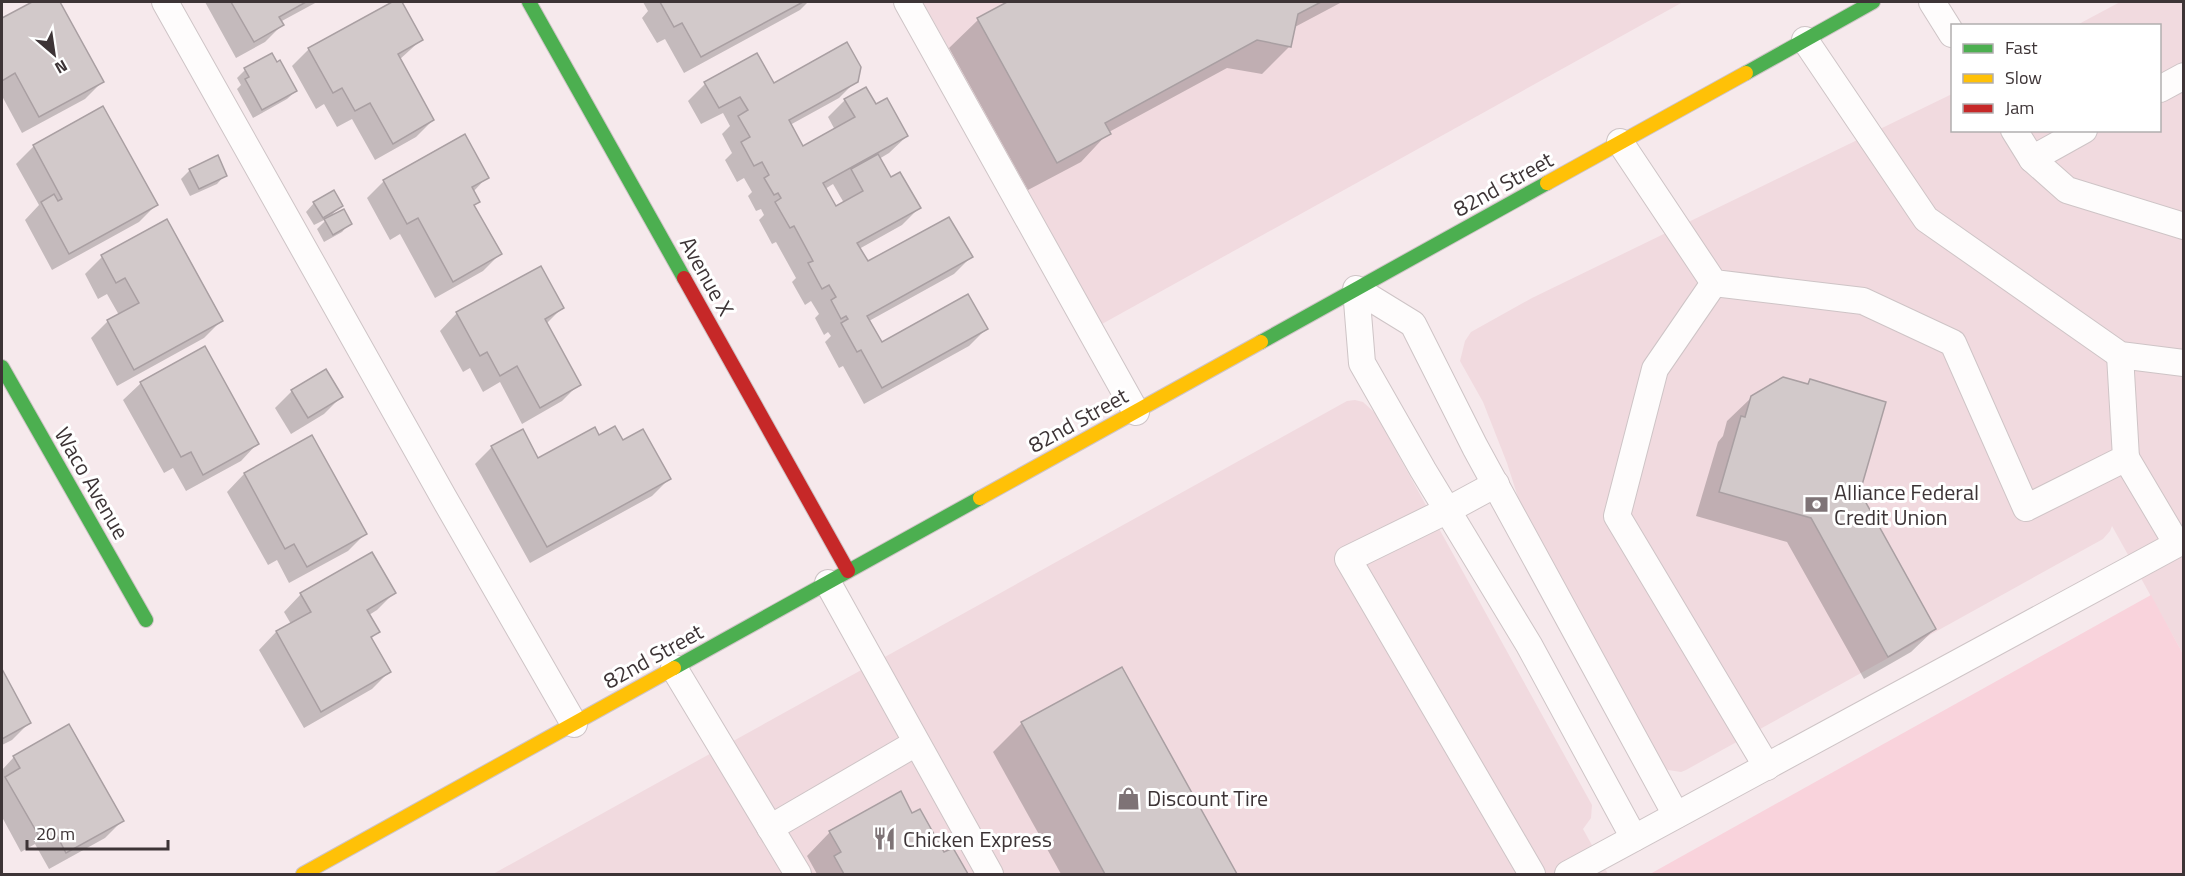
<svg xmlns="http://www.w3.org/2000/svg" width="2185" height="876" viewBox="0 0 2185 876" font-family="'Titillium Web',sans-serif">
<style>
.built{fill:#f1dadf}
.green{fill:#f9d3dc}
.shadow{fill:#0003;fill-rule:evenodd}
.building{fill:#d2c9ca;stroke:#a99fa2;stroke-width:1.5}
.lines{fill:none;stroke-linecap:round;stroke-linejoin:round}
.lane-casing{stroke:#cec4c6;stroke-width:28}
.fast-casing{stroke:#cec4c6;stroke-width:16}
.slow-casing{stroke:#cec4c6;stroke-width:16}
.jam-casing{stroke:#cec4c6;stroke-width:16}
.lane{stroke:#fefcfc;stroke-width:26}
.fast{stroke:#4caf50;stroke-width:14}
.slow{stroke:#ffc107;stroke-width:14}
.jam{stroke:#c62828;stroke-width:14}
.labels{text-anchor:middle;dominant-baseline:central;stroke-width:6;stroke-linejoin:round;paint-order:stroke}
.street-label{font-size:22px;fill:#3d3436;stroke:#fff}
.poi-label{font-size:22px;fill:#3d3436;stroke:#fff;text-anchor:start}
</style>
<rect width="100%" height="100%" fill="#f6e9ec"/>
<!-- built -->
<g class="built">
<polygon points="923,2 1683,2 1102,324"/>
<polygon points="2120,2 2183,2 2183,654 2112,526 2110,531 2103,539 1686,770 1681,772 1668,770 1664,767 1523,513 1507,463 1483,402 1460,361 1465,341 1471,332 1532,298 1952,94 1952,130 2160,130 2160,26 2077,25"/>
<polygon points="1355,400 1363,402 1375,413 1592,805 1591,818 1583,829 1608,874 493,874 1347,401"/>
</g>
<!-- green -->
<polygon class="green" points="2151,595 2183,654 2183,874 1650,874"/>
<!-- shadow -->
<g class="shadow">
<polygon points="35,2 58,2 102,82 85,99 22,133 2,96 2,20"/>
<polygon points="205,2 317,2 280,22 282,25 265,42 236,58"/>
<polygon points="396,2 400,2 421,40 399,60 433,120 416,137 375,160 352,119 337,127 324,104 316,109 292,66 309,49"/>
<polygon points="643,2 808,2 800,10 684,73 665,39 657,43 642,18 648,11"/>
<polygon points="1010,2 1342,2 1293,28 1290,46 1262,74 1227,68 1109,132 1081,162 1028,190 949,48 978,20"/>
<polygon points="245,70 296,91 287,99 253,118 237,89 241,85 237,78"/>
<path d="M856 81 839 98 790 125 803 148 835 130 828 117 845 100 875 106 907 136 889 153 879 159 891 179 919 208 902 225 859 249 868 263 971 257 954 274 869 321 882 344 986 329 969 346 864 404 843 366 839 368 825 342 831 336 828 332 824 335 815 318 819 314 811 301 805 305 792 282 796 278 776 242 772 244 759 220 764 215 761 209 756 211 748 196 752 192 744 178 737 182 725 160 732 153 722 134 730 126 723 113 701 124 688 101 705 84 773 85ZM833 184 844 203 835 208 825 189Z"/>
<polygon points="103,108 156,205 139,222 52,270 25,220 39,205 16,164 33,147"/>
<polygon points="190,170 225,175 217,184 190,196 181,179"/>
<polygon points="487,177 473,192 478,201 473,206 500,254 483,271 435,298 400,234 390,240 367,198 384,181"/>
<polygon points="314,203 341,205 329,218 350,223 342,232 324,242 317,229 328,218 314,225 306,212"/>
<polygon points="102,257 221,321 204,338 117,386 91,338 108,321 119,315 107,294 98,299 85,274"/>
<polygon points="562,308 546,324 579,384 562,401 522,424 500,382 483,392 470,368 463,372 440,331 457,313"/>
<polygon points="205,348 258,443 241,461 186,491 173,468 164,473 123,400 141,383"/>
<polygon points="1810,381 1858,492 1935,629 1911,652 1864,679 1787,542 1696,516 1718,442 1723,436 1727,421 1752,397 1806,385"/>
<polygon points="292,391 341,397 324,414 291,434 275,408"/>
<polygon points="311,437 365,534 348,551 289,583 277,560 268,565 227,492 244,474"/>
<polygon points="622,442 669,479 652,496 530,563 475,464 492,447 538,460"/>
<polygon points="394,593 377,610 369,615 378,631 371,639 389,672 372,689 304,728 259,650 276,632 291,624 284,612 301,594"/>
<polygon points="1122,669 1235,874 1061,874 993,752 1022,723"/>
<polygon points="2,672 29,723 12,740 2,745"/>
<polygon points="14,757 122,821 105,838 49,869 35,844 21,852 2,817 2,770"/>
<polygon points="912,815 944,854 952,850 966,874 817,874 807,856 830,832"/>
</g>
<!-- building -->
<g class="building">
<polygon points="32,2 60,2 104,82 39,117 15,73 2,81 2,18"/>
<polygon points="231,2 306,2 279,17 284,25 254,42"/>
<polygon points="392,2 402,2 423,40 398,54 434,120 393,144 370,103 355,111 342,88 333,93 308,48"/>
<polygon points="660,2 803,2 701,57 682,23 674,27"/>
<polygon points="1007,2 1321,2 1298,14 1291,47 1257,40 1105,123 1111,134 1057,163 977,18"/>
<polygon points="847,42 861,67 858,82 789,120 803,146 855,117 844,99 866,87 876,104 887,98 908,136 823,183 836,206 863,191 851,169 878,154 891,177 900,172 921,208 857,243 868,261 949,217 973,257 867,316 882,342 968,294 988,329 882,388 861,350 857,352 841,323 848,319 846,316 841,319 831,300 836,297 829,285 822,289 808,263 813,261 794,226 790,228 775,202 781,198 778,193 774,195 764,178 769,175 762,162 754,166 741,142 750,137 738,116 748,110 740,97 719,108 704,82 757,53 774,83"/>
<polygon points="272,53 277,62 280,60 297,91 262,110 245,79 249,77 244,68"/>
<polygon points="103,106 158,205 69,254 41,202 54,194 58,201 62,199 33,145"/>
<polygon points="465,134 489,178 472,187 480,202 474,205 502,254 453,282 418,218 407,224 383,180"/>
<polygon points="218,155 227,176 199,189 189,169"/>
<polygon points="334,190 343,206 323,218 313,202"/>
<polygon points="344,209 352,224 333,235 324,219"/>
<polygon points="167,219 223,321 134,370 107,320 139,303 125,278 116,283 101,255"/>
<polygon points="541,266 564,308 545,319 581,385 540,408 517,366 500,376 487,352 480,356 456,312"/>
<polygon points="205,346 259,444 203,475 191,452 181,457 140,382"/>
<polygon points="326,369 343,397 308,418 291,390"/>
<polygon points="1783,377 1808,384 1810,379 1886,402 1860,492 1936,629 1888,657 1811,518 1719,492 1741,416 1745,417 1751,396"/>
<polygon points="615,426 623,440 643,429 671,479 547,547 491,446 523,429 538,458 595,427 599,435"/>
<polygon points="312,435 367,534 307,567 294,544 285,549 244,473"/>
<polygon points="372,552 396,593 367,610 380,632 371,637 391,672 321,712 276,631 311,612 300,593"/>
<polygon points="1122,667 1237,874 1105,874 1021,722"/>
<polygon points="2,669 31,723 2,739"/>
<polygon points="69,724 124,821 66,853 53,828 39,836 5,777 20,768 13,756"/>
<polygon points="901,791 912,813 920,809 944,852 953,848 968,874 844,874 834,856 841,852 829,831"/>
</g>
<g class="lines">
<defs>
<g id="lane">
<polyline points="165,2 444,498 574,724"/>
<polyline points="907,2 1136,412"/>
<polyline points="1932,2 1952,34"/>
<polyline points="1805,40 1926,219 2120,355 2184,363"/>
<polyline points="2160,89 2184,76"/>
<polyline points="2014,130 2032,159 2084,130"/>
<polyline points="1620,142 1714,283 1863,301 1953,343 2026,508 2126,458 2120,355"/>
<polyline points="2032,159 2067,190 2184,226"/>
<polyline points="1714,283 1655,369 1617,516 1767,767"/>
<polyline points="1496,484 1448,510 1348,559 1532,874"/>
<polyline points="828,583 990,874"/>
<polyline points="674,668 798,874"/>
<polyline points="770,828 916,743"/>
<polyline points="1634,838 1529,645 1423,470 1362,363 1356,289 1413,324 1475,447 1676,815"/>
<polyline points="1568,874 2177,544 2126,458"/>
</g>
<g id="fast">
<polyline points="529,2 684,278"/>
<polyline points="1746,73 1873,2"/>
<polyline points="1261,342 1547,183"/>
<polyline points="2,367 146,620"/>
<polyline points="674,668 980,498"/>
</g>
<g id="slow">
<polyline points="1547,183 1746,73"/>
<polyline points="980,498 1261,342"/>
<polyline points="303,874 674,668"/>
</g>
<polyline id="jam" points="684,278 848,571"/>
</defs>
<!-- lane casing -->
<use href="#lane" class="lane-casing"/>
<!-- fast casing -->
<use href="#fast" class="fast-casing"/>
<!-- slow casing -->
<use href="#slow" class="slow-casing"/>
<!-- jam casing -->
<use href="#jam" class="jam-casing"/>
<!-- lane -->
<use href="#lane" class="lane"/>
<!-- fast -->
<use href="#fast" class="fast"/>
<!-- slow -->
<use href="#slow" class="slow"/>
<!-- jam -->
<use href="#jam" class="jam"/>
</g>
<!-- icons -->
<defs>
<symbol id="bank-bare" viewBox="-9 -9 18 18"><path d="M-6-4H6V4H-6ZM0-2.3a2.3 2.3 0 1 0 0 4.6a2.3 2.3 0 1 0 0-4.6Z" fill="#7e7376" stroke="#fff" stroke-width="2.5" paint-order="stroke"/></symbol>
<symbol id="shop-bare" viewBox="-9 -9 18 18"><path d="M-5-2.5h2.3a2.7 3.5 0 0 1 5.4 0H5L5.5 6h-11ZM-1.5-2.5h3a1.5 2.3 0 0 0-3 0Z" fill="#7e7376" stroke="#fff" stroke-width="2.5" paint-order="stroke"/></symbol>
<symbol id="restaurant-bare" viewBox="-9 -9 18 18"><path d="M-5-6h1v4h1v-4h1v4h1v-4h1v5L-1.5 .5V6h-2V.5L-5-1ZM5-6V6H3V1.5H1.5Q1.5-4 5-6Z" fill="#7e7376" stroke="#fff" stroke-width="2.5" paint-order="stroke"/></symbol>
</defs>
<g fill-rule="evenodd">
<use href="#bank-bare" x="1800" y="488" width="33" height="33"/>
<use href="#shop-bare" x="1112" y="782" width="33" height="33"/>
<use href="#restaurant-bare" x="868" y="822" width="33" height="33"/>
</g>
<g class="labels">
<!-- street labels -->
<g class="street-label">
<text transform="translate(1503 184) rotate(-29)">82nd Street</text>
<text transform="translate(707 276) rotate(61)">Avenue X</text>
<text transform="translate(1078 420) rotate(-29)">82nd Street</text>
<text transform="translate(92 483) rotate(60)">Waco Avenue</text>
<text transform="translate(653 656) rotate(-29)">82nd Street</text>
</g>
<!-- poi labels -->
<g class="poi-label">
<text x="1834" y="492">Alliance Federal<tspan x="1834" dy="25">Credit Union</tspan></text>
<text x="1147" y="798">Discount Tire</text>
<text x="903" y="839">Chicken Express</text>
</g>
</g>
<!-- border -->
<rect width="2185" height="876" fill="none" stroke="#3d3436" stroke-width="6"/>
<!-- legend -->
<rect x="1951" y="24" width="210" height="108" fill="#ffffff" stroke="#b1aeaf" stroke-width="1.5"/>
<rect x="1963" y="44" width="30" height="9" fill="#4caf50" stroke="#b1aeaf" stroke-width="1.5"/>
<text x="2005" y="54" font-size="18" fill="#3d3436">Fast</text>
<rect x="1963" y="74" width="30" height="9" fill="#ffc107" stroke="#b1aeaf" stroke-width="1.5"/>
<text x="2005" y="84" font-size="18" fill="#3d3436">Slow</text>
<rect x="1963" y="104" width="30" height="9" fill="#c62828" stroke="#b1aeaf" stroke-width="1.5"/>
<text x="2005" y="114" font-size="18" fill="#3d3436">Jam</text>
<!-- north arrow -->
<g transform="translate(54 54) rotate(151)" stroke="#ffffff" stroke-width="4.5" paint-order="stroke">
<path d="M0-4.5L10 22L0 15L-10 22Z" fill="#3d3436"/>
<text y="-9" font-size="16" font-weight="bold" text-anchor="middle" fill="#3d3436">N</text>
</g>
<!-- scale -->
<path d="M27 840v9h141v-9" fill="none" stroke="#3d3436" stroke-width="3"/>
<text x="36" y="840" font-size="18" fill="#3d3436" stroke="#ffffff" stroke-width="4.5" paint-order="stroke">20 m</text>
</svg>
